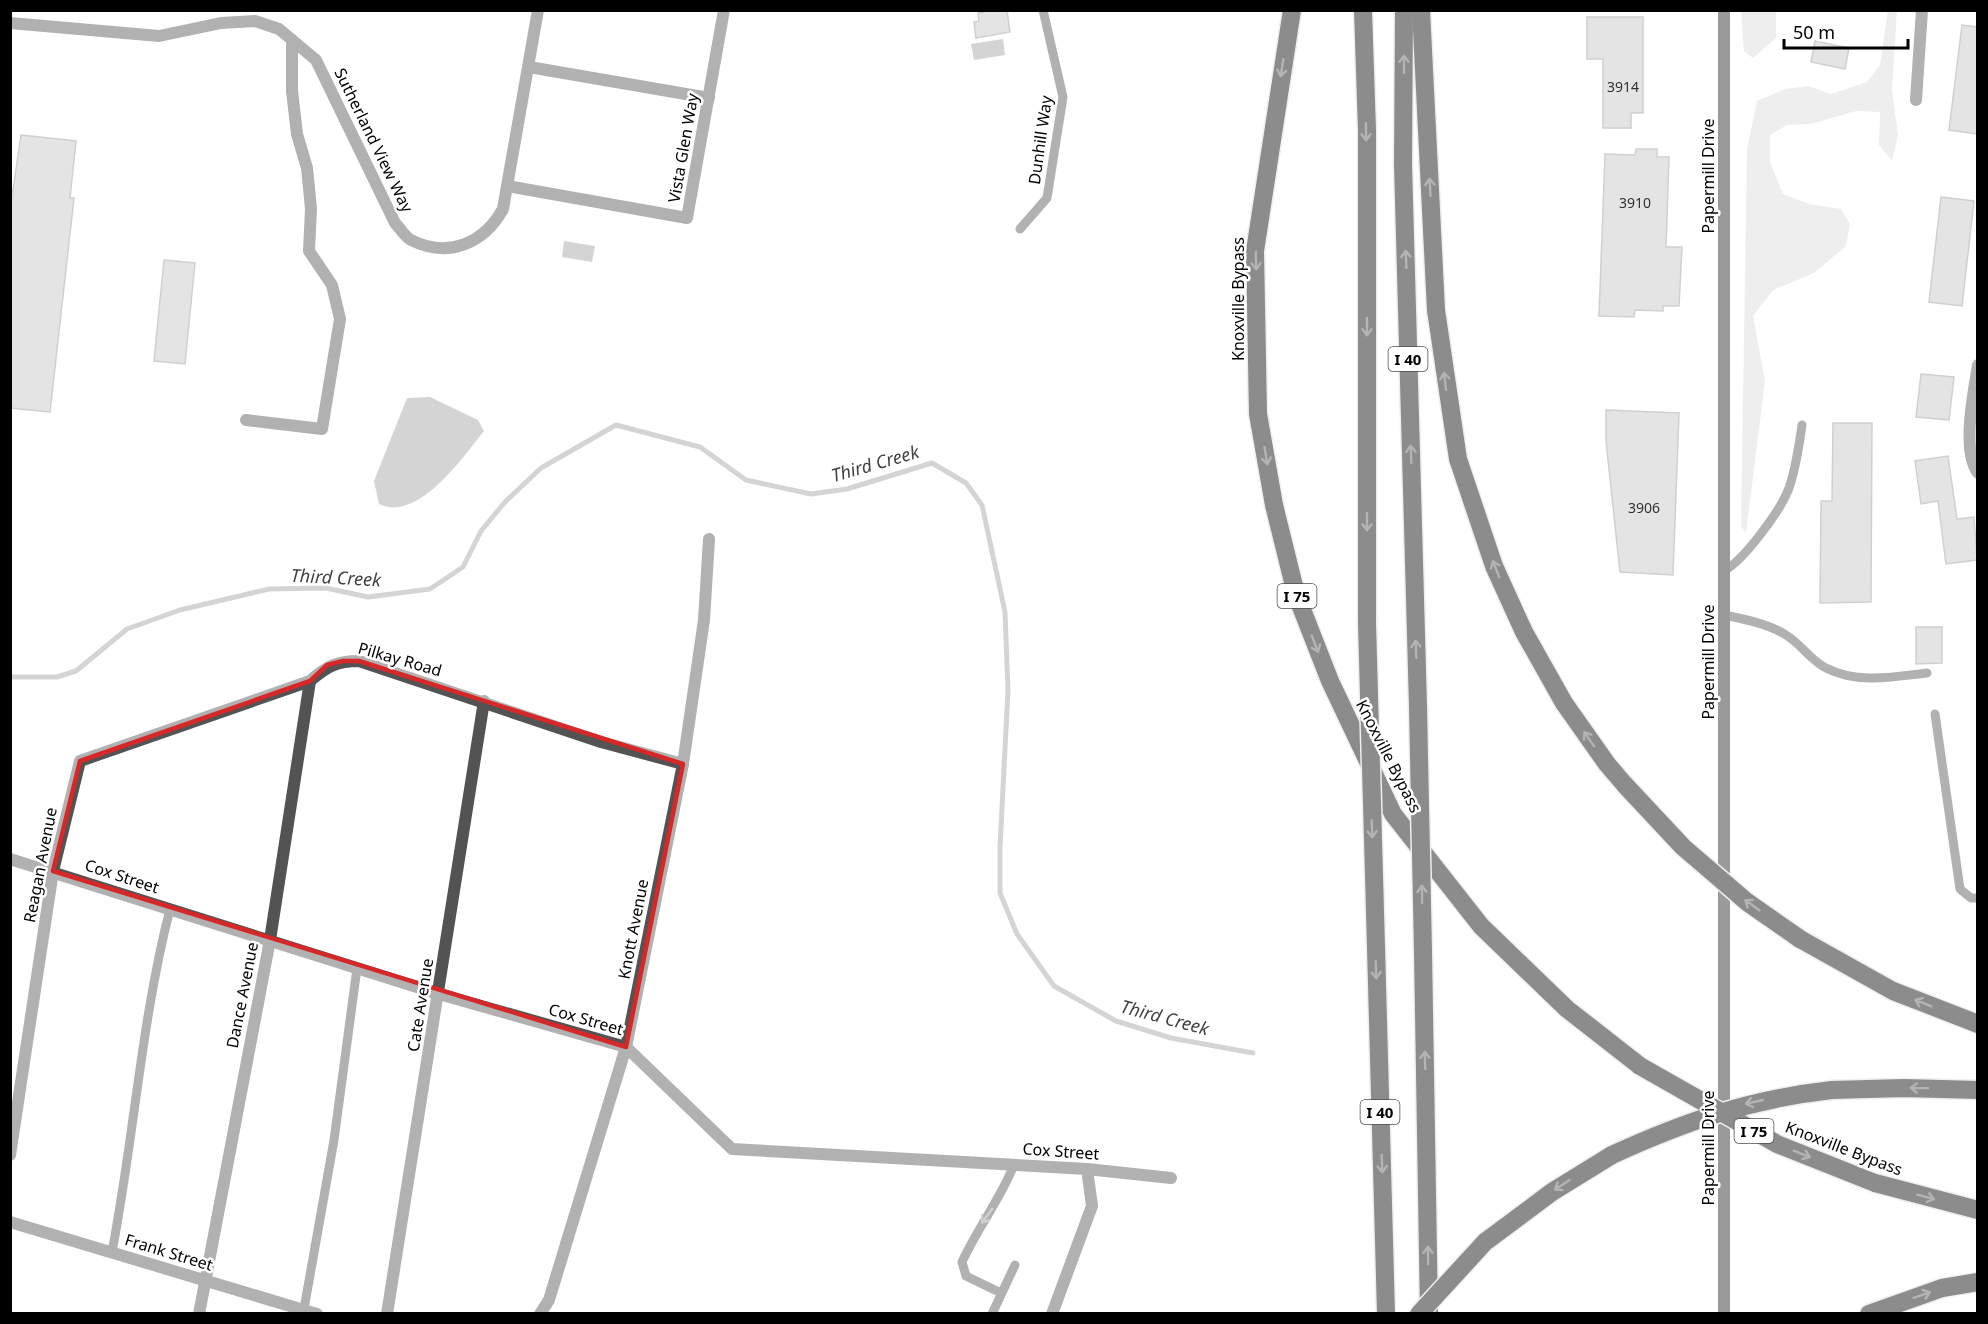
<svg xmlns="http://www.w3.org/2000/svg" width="1988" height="1324" viewBox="0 0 1988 1324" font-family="'Noto Sans',sans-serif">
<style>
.green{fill:#dadada}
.water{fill:#a1a1a1}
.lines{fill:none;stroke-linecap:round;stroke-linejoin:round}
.stream{stroke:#a1a1a1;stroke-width:5}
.building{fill:#c3c3c3;stroke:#979797;stroke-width:1.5}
.motorway-casing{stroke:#dbdbdb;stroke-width:21}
.service{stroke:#535353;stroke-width:9}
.minor{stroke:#535353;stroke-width:12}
.secondary{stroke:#202020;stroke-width:12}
.motorway{stroke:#000;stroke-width:18}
.motorway-bridge-casing{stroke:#dbdbdb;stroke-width:21;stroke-linecap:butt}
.motorway-bridge{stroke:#000;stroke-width:18}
.oneway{stroke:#595959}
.oneway2{stroke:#989898}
.marked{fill:none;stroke:#d62828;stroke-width:4.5;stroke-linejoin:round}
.labels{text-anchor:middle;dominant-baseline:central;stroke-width:5;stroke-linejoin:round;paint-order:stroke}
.number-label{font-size:14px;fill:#313131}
.shield{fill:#fff;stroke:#4c4c4c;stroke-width:1.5}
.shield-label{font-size:15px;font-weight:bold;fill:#000}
.street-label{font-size:16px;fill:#000;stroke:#fff}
.water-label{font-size:18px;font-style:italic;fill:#424242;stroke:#fff}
</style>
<rect width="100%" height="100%" fill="#fff"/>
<!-- green -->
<g class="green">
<polygon points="1888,10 1897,11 1892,89 1898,135 1892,161 1879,145 1880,112 1856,111 1811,124 1787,125 1770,135 1770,162 1783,194 1809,204 1841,209 1850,224 1846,246 1814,273 1773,290 1753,316 1765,381 1746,533 1741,526 1747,149 1757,101 1785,89 1808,86 1831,94 1867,82 1880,65"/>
<polygon points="1741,11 1776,11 1776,38 1753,58 1744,51"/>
</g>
<!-- water -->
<g class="water">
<polygon points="1003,39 1005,55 974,60 971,44"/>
<polygon points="564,241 595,246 592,262 562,257"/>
<path d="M430 397 478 420 484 431C463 457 418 523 379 504L374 481 407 398Z"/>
</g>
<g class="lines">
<!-- stream -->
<polyline class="stream" points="10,677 57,677 76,671 127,629 180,610 269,589 326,588 368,597 430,589 463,567 481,531 505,502 541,468 616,425 700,447 746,480 811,494 847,489 932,463 966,483 982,505 1005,612 1008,690 1000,847 1000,893 1017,934 1054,986 1116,1021 1171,1038 1253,1053"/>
</g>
<!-- building -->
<g class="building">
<polygon points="993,10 1007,10 1010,32 976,38 974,22 979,21 978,13"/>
<polygon points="1587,17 1643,17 1643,113 1631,113 1631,128 1603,128 1603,59 1587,59"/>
<polygon points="1962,25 1977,27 1977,134 1949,130"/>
<polygon points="1815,41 1849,48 1845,69 1811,62"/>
<polygon points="21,135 76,141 70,198 74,198 50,412 10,408 10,210"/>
<polygon points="1636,149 1657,149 1657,157 1669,157 1666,247 1682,247 1679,306 1663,306 1663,311 1635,310 1634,317 1599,316 1605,154 1635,155"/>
<polygon points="1941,197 1974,201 1962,306 1929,302"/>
<polygon points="164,260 195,263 185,364 154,361"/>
<polygon points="1921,374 1954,377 1949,420 1916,417"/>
<polygon points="1606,410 1679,413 1673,575 1620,572 1606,441"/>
<polygon points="1833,423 1872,423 1871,602 1820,603 1821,501 1832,501"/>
<polygon points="1948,456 1957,519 1974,517 1977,560 1946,564 1938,501 1921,504 1915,461"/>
<polygon points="1916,627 1942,627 1942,663 1916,664"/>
</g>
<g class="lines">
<defs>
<g id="motorway">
<polyline points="1292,10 1255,251 1258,414 1274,505 1296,594 1330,681 1393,814 1481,926 1567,1009 1640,1066"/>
<polyline points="1363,10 1367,131 1367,623"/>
<polyline points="1404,10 1403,164 1418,707"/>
<polyline points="1421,10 1436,310 1458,459 1494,566 1524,632 1564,703 1607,764 1625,785"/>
<polyline points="1375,911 1386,1314"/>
<polyline points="1800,939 1893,991 1978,1024"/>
<polyline points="1423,952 1429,1314"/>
<polyline points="1832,1090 1904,1088 1978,1090"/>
<polyline points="1875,1183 1978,1210"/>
<polyline points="1485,1242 1552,1192 1612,1155"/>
<polyline points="1869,1314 1942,1288 1978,1282"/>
</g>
</defs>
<!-- motorway casing -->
<use href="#motorway" class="motorway-casing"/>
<!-- service -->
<g class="service">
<polyline points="1020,229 1047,198 1063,97 1043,10"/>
<path d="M1724 571C1744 560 1781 510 1789 488 1796 468 1799 446 1802 425"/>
<path d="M1724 615C1744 619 1769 624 1786 635 1801 644 1811 661 1826 668 1857 684 1893 677 1927 673"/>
<polyline points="1935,714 1960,889 1971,898 1978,898"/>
<path d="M112 1252C134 1138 141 1022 170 909"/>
<path d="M1001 1293 966 1276 962 1262C978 1227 1000 1200 1014 1165"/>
<polyline points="304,1309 334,1140 357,968"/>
<polyline points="992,1314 1015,1265"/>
</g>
<!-- minor -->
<g class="minor">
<path d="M10 23 159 36 221 23 255 21 279 29 316 60 395 223C400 228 405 237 411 240 449 259 484 243 503 209L538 10"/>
<polyline points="529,67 709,98"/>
<polyline points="1916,100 1922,10"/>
<polyline points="507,186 687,218 724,10"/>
<path d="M1978 365C1974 392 1961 450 1978 473"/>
<polyline points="246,420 322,429 340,319 332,285 309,251 311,209 307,168 297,134 292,91 292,40"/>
<polyline points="10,859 439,994 626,1047 732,1149 1087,1169 1171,1178"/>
<path d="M10 1155 53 871 80 761 310 681C327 666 337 661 359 661L601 742 683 764"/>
<polyline points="10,1222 317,1314"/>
<polyline points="199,1314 270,940 310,681"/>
<polyline points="387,1314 484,701"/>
<polyline points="540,1314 549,1300 626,1047 683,764 704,620 709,539"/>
<polyline points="1052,1314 1092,1206 1087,1169"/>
</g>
<!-- secondary -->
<polyline class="secondary" points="1724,10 1724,1314"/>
<!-- motorway -->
<use href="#motorway" class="motorway"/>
<defs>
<g id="motorway-bridge">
<polyline points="1367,623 1375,911"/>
<polyline points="1418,707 1423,952"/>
<polyline points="1625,785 1683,847 1747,902 1800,939"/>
<polyline points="1640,1066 1777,1144 1875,1183"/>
<path d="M1612 1155C1686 1121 1751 1099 1832 1090"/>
<polyline points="1419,1314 1485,1242"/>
</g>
</defs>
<!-- motorway-bridge casing -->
<use href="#motorway-bridge" class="motorway-bridge-casing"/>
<!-- motorway-bridge -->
<use href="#motorway-bridge" class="motorway-bridge"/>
</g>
<!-- one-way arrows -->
<defs><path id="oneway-shaft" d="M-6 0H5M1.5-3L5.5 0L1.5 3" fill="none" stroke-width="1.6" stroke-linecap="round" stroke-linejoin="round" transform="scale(1.5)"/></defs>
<g class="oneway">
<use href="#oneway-shaft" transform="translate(1404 64) rotate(-90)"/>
<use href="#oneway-shaft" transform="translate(1282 68) rotate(99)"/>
<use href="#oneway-shaft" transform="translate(1366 132) rotate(89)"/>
<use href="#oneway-shaft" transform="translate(1430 187) rotate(-93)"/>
<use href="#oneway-shaft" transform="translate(1406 259) rotate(-92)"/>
<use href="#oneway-shaft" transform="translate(1256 261) rotate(89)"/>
<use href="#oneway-shaft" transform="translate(1367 327) rotate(90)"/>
<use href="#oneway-shaft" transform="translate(1445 381) rotate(-97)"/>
<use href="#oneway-shaft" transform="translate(1411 454) rotate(-92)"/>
<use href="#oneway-shaft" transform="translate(1266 456) rotate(80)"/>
<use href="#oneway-shaft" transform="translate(1367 522) rotate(90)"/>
<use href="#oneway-shaft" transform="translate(1496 569) rotate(-112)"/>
<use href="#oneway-shaft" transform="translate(1315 644) rotate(69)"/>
<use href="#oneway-shaft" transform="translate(1416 649) rotate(-92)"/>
<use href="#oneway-shaft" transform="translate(1589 739) rotate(-125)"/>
<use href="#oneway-shaft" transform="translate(1372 829) rotate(88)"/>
<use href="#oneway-shaft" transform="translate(1422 894) rotate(-91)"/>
<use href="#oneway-shaft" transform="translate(1752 905) rotate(-144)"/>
<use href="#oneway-shaft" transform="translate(1376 970) rotate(88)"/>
<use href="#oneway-shaft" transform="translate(1923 1003) rotate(-158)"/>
<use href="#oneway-shaft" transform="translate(1425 1060) rotate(-91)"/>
<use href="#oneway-shaft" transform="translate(1919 1088) rotate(-179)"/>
<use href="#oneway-shaft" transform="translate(1754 1102) rotate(167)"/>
<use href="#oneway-shaft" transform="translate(1802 1154) rotate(22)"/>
<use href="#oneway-shaft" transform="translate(1382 1164) rotate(88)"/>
<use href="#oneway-shaft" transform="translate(1562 1185) rotate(147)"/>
<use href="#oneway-shaft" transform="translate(1926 1197) rotate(15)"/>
<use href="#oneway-shaft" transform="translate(1428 1255) rotate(-91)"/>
<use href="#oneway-shaft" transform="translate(1922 1295) rotate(-19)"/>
</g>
<use class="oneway2" href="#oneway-shaft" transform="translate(987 1216) rotate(126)"/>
<!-- marked area -->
<path d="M0 0H1988V1324H0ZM343 661H359L683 764 626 1047 53 871 80 761 310 681 327 665Z" fill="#fff" fill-opacity=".55" fill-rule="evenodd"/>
<path class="marked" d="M343 661H359L683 764 626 1047 53 871 80 761 310 681 327 665Z"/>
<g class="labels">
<!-- number labels -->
<g class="number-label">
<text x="1623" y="86">3914</text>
<text x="1635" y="202">3910</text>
<text x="1644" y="507">3906</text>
</g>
<!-- shield labels -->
<g class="shield">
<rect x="1388.5" y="347" width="39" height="24" rx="4.5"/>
<rect x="1277.5" y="584" width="39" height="24" rx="4.5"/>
<rect x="1360.5" y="1100" width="39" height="24" rx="4.5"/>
<rect x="1734.5" y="1119" width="39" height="24" rx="4.5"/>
</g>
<g class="shield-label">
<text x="1408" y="359">I 40</text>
<text x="1297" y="596">I 75</text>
<text x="1380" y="1112">I 40</text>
<text x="1754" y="1131">I 75</text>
</g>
<!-- street labels -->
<g class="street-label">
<text transform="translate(374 140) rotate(64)">Sutherland View Way</text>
<text transform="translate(1040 140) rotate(-82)">Dunhill Way</text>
<text transform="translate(683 148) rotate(-80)">Vista Glen Way</text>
<text transform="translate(1708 176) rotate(-90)">Papermill Drive</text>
<text transform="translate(1238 299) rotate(-90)">Knoxville Bypass</text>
<text transform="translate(400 659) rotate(16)">Pilkay Road</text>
<text transform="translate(1708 662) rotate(-90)">Papermill Drive</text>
<text transform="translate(1389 756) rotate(63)">Knoxville Bypass</text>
<text transform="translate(40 865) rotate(-79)">Reagan Avenue</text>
<text transform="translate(122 876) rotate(18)">Cox Street</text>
<text transform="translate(633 929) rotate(-79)">Knott Avenue</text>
<text transform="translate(242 995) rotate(-79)">Dance Avenue</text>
<text transform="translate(420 1005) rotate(-81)">Cate Avenue</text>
<text transform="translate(586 1019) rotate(16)">Cox Street</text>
<text transform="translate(1708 1148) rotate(-90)">Papermill Drive</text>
<text transform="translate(1844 1148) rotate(21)">Knoxville Bypass</text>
<text transform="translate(1061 1151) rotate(4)">Cox Street</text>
<text transform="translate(169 1252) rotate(17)">Frank Street</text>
</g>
<!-- water labels -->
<g class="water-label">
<text transform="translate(875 463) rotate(-16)">Third Creek</text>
<text transform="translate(336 577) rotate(3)">Third Creek</text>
<text transform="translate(1165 1017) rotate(15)">Third Creek</text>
</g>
</g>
<!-- border -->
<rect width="1988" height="1324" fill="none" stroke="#000000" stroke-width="24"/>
<!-- scale -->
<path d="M1784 39v9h124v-9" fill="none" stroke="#000000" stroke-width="3"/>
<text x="1793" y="39" font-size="18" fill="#000000" stroke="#ffffff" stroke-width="4.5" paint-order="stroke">50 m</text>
</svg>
